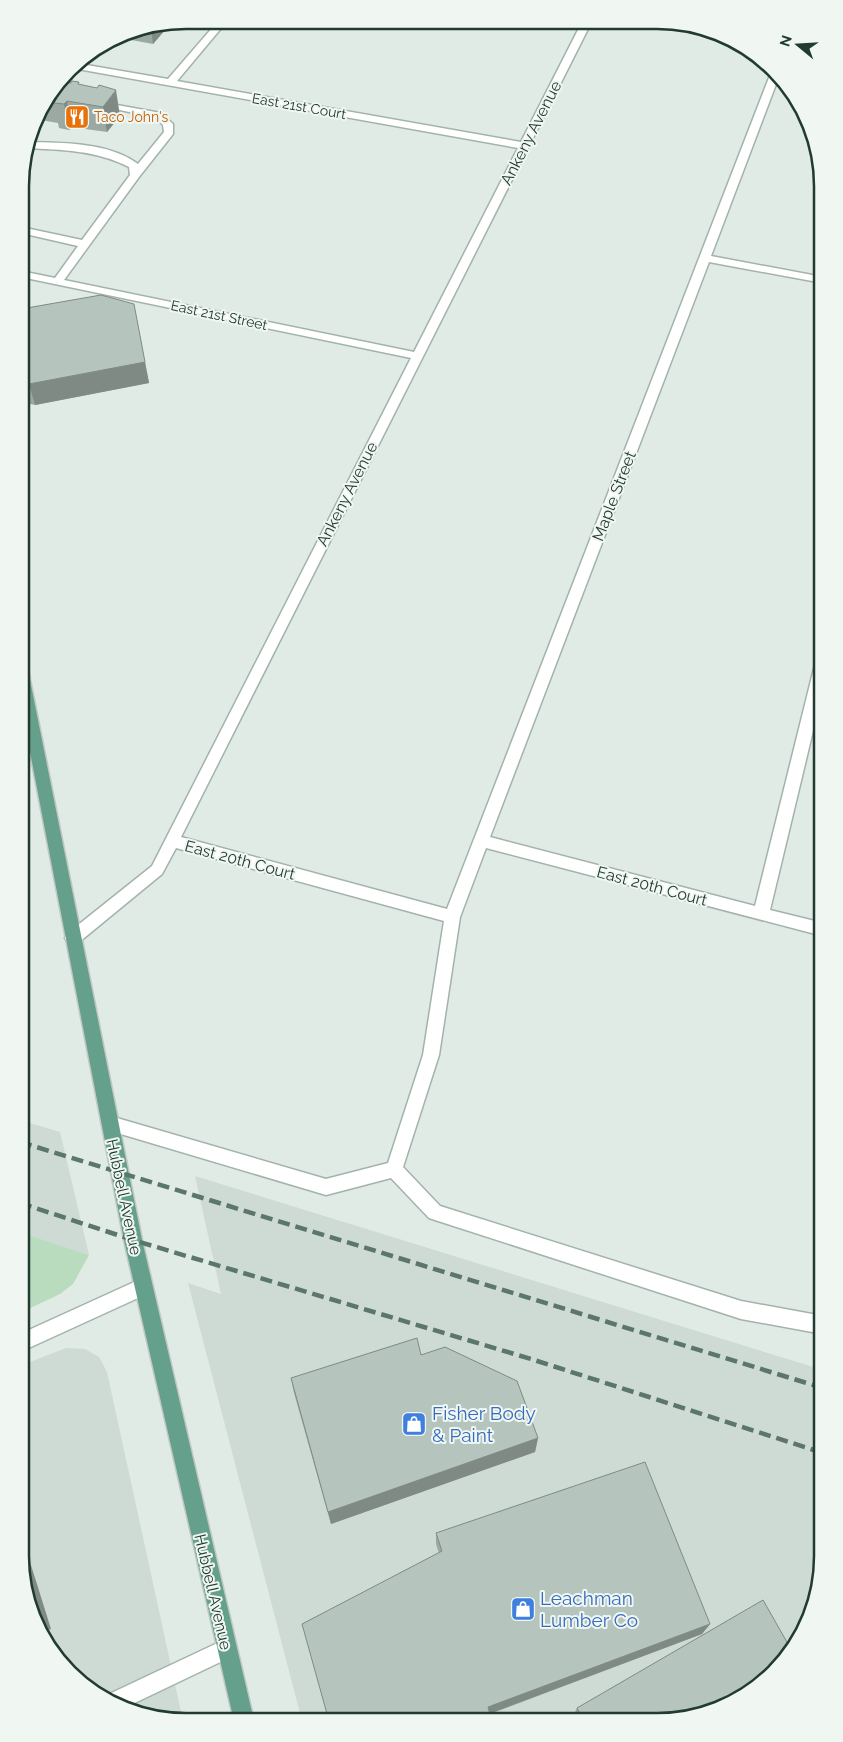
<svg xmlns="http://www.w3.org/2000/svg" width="843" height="1742" viewBox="0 0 843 1742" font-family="Raleway,sans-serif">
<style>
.built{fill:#cedad4}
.green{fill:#b9dcbf}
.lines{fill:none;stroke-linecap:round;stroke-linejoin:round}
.minor-casing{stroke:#a3b3ac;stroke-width:3}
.major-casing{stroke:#c1c8c6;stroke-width:3}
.minor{fill:#fff;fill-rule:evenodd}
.major{fill:#65a08c;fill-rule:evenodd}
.rail{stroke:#5b766d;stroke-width:4.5;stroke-dasharray:12 6;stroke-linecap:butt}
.wall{fill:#9ca9a3}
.shaded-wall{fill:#7f8a85}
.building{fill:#b5c5be;stroke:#7f8a85}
.labels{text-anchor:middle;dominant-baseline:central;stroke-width:4;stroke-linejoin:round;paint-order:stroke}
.far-street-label{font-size:14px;fill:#213b32;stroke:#f0f7f3}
.far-food-label{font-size:14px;fill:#c56008;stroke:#f0f7f3;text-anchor:start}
.street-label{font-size:16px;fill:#213b32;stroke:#f0f7f3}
.near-shop-label{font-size:19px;fill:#366cbe;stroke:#f0f7f3;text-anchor:start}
.rim{fill:none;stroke:#213b32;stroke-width:2.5}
</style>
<rect width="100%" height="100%" fill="#e0ebe5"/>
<!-- built -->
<g class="built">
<polygon points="20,1120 60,1132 89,1255 20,1232"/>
<polygon points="195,1176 823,1370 823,1567 810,1619 789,1657 657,1722 302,1721 188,1283 221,1294"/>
<polygon points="66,1348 85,1349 99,1357 107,1372 183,1721 164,1721 122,1709 77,1681 29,1609 20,1556 20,1366"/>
</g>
<!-- green -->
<polygon class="green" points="20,1232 89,1255 73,1284 60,1294 20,1313"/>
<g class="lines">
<defs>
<g id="minor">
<path d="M219 20H228L177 81 521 142 582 22 591 23 181 837 447 909 770 75 774 72 778 79 711 256 823 277V283L709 262 490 837 755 906 816 660 818 656 823 655V689L770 910 823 923V936L486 848 460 917 439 1055 403 1167 440 1206 741 1301 823 1316V1334L741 1319 435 1220 429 1218 391 1178 326 1195 104 1129 102 1124 104 1119 110 1116 326 1179 388 1163 423 1055 444 921 176 848 162 874 78 943 73 945 68 943 65 938 68 933 152 866 411 358 21 277V271L55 278 78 246 21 233V227L82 240 130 175 129 167C96 150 62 150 26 148L28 142C63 143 109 142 138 164L164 132 163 125 154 117 95 105V101L161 113 173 124V134L139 177 64 280 414 352 518 148 72 68 75 63 168 79Z"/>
<polygon points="143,1278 149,1281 152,1287 149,1293 20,1352 20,1334"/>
<polygon points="226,1639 233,1642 236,1649 233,1656 122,1709 104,1698 105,1696"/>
</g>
<polygon id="major" points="21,665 26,666 28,670 142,1240 254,1721 234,1721 124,1240 21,705"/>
</defs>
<!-- minor casing -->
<use href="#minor" class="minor-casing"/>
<!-- major casing -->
<use href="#major" class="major-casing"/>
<!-- minor -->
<use href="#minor" class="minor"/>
<!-- major -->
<use href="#major" class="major"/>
<!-- rail -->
<g class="rail">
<polyline points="20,1142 823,1388"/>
<polyline points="20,1203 133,1240 531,1359 823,1453"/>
</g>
</g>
<!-- wall -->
<g class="wall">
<polygon points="171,23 153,44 115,37 123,33"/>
<polygon points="61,81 80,84 120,116 107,132 71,127 69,130 59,128 58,123 35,119 37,112"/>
<polygon points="21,309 145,362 149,383 35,405 21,402"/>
<polygon points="421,1355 538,1438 535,1452 331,1524 294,1393 291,1378"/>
<polygon points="436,1533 710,1624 702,1634 490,1714 436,1544"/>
<polygon points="577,1708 657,1722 576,1722 573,1716"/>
</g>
<!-- shaded-wall -->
<g class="shaded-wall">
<polygon points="171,23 153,44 151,27"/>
<polygon points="116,90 120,116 107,132 103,107"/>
<polygon points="67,101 71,127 69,130 64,104"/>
<polygon points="145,362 149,383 35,405 29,384"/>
<polygon points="538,1438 535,1452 331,1524 328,1512"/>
<polygon points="20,1530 51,1629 44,1632 37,1621 20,1552"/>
<polygon points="710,1624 702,1634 486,1715 488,1707"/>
</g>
<!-- building -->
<g class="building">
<polygon points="61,81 71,83 72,81 79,82 78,84 97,88 99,85 116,90 103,107 67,101 64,104 54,103 57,98 49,97"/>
<polygon points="101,295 134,304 145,362 29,384 21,382 21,309"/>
<polygon points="417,1338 421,1355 445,1347 517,1381 538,1438 328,1512 291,1378"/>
<polygon points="645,1462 710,1624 488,1707 492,1722 329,1721 302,1624 442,1551 436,1533"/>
<polygon points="20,1552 41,1619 37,1621 29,1609"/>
<polygon points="763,1600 792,1651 789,1657 754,1690 736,1701 710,1713 657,1722 584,1722 577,1708"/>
</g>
<!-- icons -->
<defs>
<symbol id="restaurant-square" viewBox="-11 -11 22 22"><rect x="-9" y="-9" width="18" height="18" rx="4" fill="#e8710a" stroke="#f0f7f3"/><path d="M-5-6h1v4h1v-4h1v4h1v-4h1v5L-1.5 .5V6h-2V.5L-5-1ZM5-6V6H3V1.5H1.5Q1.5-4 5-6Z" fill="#fff"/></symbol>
<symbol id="shop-square" viewBox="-11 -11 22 22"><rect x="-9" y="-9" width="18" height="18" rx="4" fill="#3f7fe0" stroke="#f0f7f3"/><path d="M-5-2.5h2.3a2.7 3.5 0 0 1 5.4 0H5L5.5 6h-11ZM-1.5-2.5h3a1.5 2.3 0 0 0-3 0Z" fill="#fff"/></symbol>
</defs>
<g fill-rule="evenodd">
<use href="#restaurant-square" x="63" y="103" width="28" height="28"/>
<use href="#shop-square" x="400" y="1410" width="28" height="28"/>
<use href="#shop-square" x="509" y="1595" width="28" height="28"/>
</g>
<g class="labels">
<!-- far-street labels -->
<g class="far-street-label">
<text transform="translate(299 106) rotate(10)">East 21st Court</text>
<text transform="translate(219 315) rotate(12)">East 21st Street</text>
</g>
<!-- far-food labels -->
<g class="far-food-label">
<text x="94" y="117">Taco John's</text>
</g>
<!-- street labels -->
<g class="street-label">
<text transform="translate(531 133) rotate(-63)">Ankeny Avenue</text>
<text transform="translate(347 494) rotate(-63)">Ankeny Avenue</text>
<text transform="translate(614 496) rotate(-69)">Maple Street</text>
<text transform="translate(240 860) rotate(15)">East 20th Court</text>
<text transform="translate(652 886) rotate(15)">East 20th Court</text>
<text transform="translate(124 1197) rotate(78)">Hubbell Avenue</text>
<text transform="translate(213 1592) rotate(77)">Hubbell Avenue</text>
</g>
<!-- near-shop labels -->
<g class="near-shop-label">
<text x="432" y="1413">Fisher Body<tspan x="432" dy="22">&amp; Paint</tspan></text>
<text x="540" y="1598">Leachman<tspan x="540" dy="22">Lumber Co</tspan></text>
</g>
</g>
<!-- crop -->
<path d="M0 0H843V1742H0ZM186 29H657A157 157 0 0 1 814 186V1556A157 157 0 0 1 657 1713H186A157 157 0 0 1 29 1556V186A157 157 0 0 1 186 29Z" fill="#f0f7f3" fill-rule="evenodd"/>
<path class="rim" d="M186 29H657A157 157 0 0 1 814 186V1556A157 157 0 0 1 657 1713H186A157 157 0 0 1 29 1556V186A157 157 0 0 1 186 29Z"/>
<!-- north arrow -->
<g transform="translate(798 45) rotate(288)" stroke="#f0f7f3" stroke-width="4" paint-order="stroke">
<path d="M0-4L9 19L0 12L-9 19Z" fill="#213b32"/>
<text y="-8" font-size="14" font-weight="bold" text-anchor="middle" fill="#213b32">N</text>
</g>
</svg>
